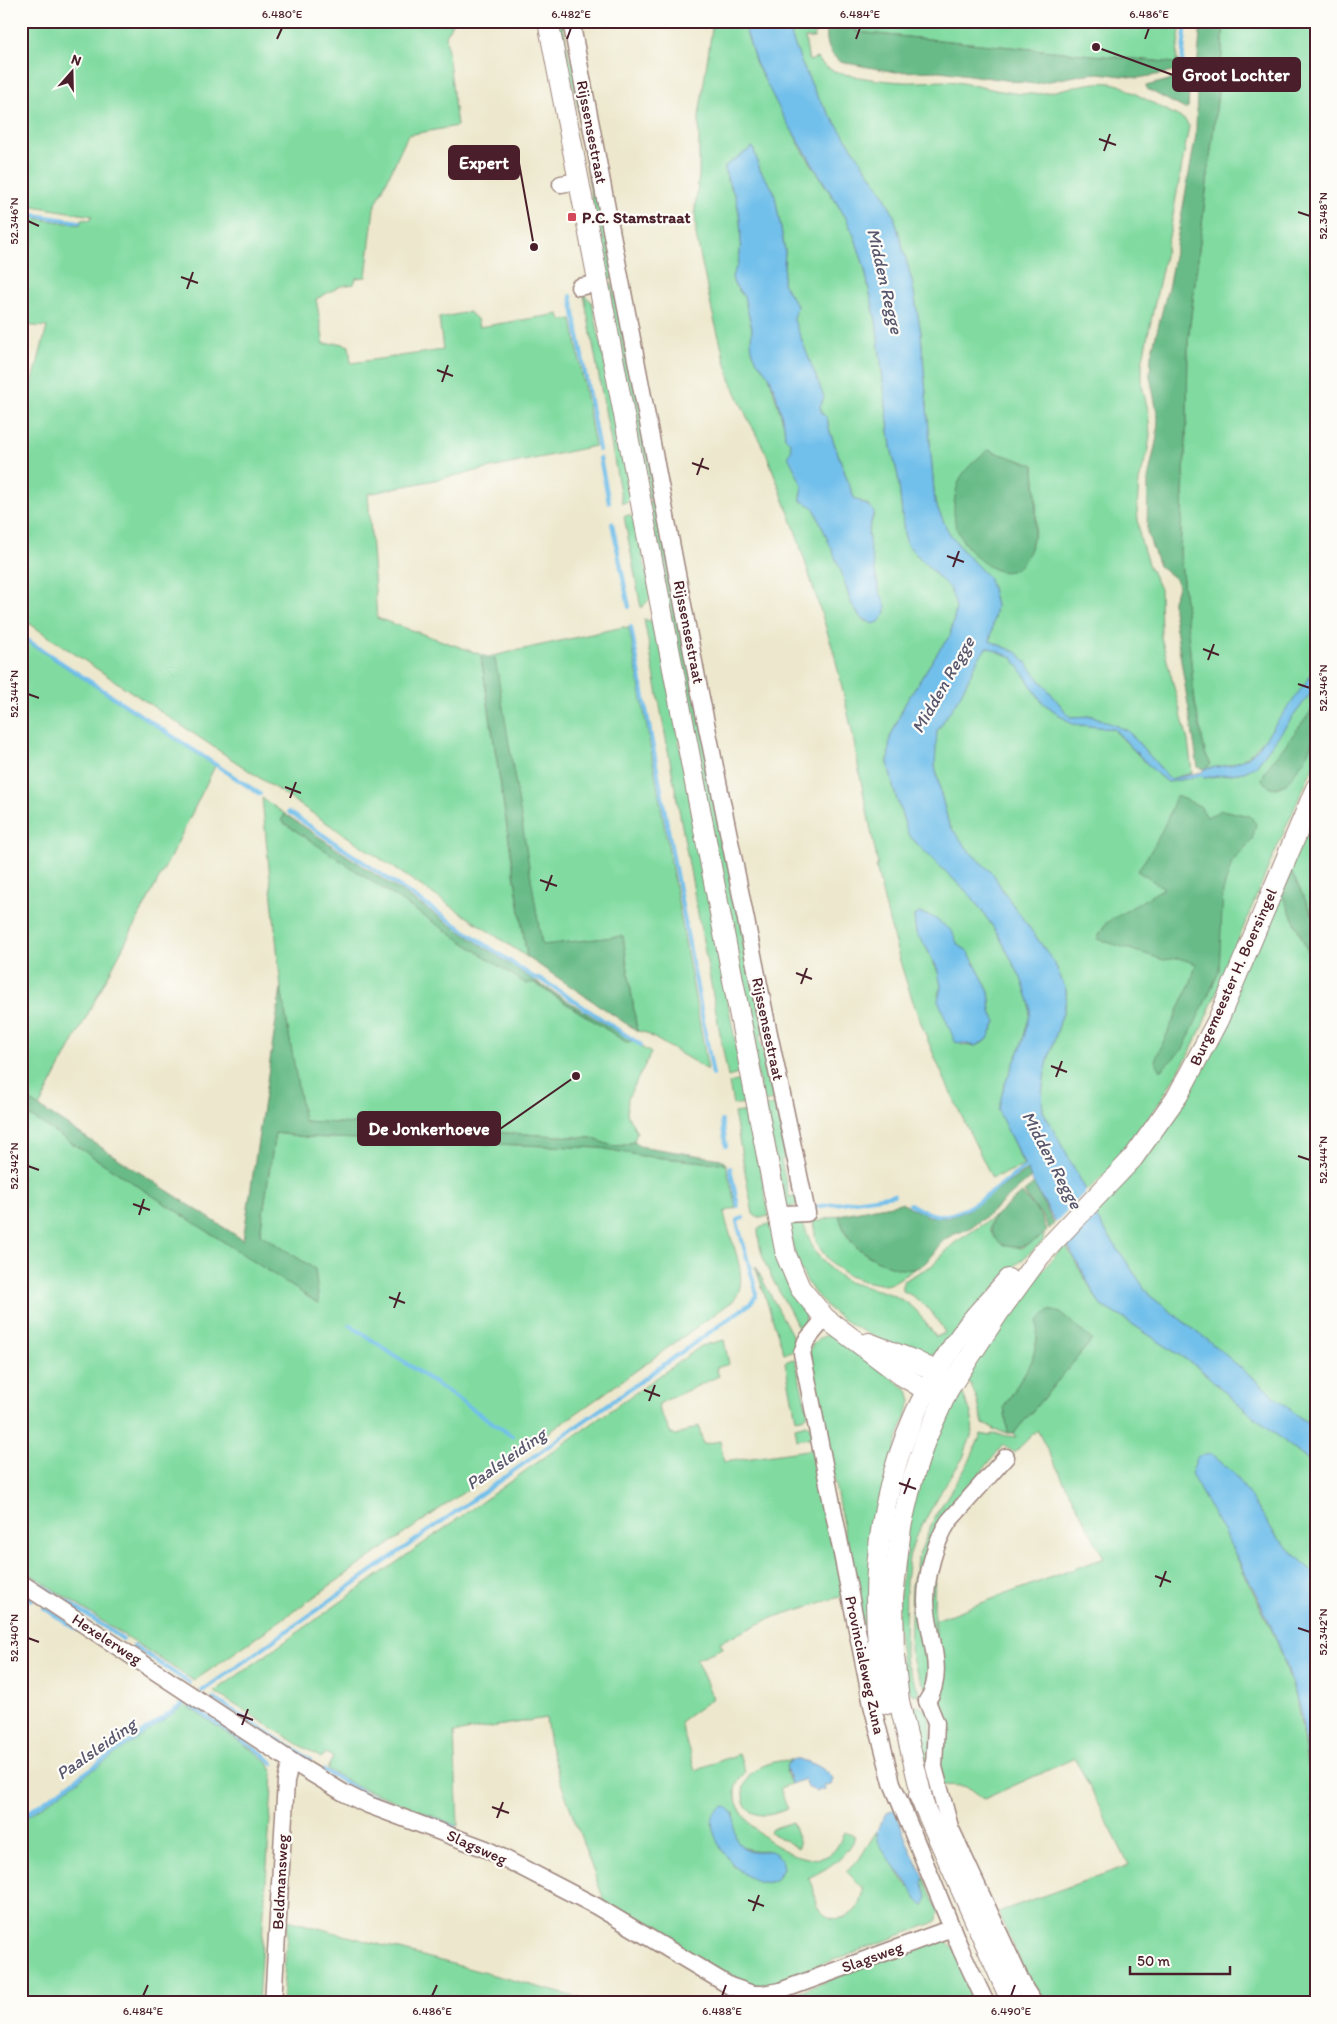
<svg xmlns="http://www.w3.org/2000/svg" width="1337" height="2024" viewBox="0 0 1337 2024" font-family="Itim,sans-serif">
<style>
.green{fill:#81dba1;stroke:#667d66;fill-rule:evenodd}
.forest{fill:#68bb87;stroke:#596d59}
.water{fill:#71bfeb;stroke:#5e6f8b}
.pier{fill:#ede8cd}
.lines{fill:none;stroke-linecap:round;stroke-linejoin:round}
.stream{stroke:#71bfeb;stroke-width:4}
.minor-casing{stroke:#9c847c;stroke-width:19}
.major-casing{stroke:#9c847c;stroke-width:22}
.minor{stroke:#fff;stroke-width:16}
.major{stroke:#fff;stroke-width:20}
.ticks{fill:none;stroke:#4a1f2b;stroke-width:2}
.poi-dot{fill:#d1495b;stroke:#fdfcf7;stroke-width:2}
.labels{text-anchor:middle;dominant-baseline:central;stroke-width:4.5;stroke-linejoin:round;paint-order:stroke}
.street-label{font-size:16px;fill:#4a1f2b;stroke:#fdfcf7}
.poi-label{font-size:16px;font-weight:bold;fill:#4a1f2b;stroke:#fdfcf7;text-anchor:start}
.water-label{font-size:18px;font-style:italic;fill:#58576e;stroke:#fdfcf7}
.leader{fill:none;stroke:#4a1f2b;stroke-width:2}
.callout-dot{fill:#4a1f2b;stroke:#fdfcf7;stroke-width:2}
.callout{fill:#4a1f2b;stroke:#4a1f2b;stroke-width:2}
.callout-label{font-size:18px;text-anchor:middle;font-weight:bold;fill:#fff}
.neatline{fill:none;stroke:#4a1f2b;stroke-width:2}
.ticks-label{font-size:12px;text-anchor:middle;fill:#4a1f2b}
</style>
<rect width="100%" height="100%" fill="#fdfcf7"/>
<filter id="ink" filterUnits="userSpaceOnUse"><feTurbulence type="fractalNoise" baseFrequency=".02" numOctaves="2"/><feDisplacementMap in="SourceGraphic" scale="10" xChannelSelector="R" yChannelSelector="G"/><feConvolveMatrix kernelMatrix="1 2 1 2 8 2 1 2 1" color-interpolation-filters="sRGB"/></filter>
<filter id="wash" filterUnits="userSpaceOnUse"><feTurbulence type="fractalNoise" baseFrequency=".0096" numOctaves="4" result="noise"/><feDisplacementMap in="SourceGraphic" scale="20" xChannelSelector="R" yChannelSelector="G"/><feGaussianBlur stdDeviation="1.12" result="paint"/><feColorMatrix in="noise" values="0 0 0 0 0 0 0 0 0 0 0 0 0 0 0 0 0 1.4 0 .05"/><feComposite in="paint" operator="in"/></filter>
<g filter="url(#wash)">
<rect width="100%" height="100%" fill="#ede8cd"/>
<!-- green -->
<g class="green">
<polygon points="21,21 453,21 446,36 457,126 408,135 374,208 366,277 356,278 354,284 341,286 316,299 324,344 340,343 349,346 351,363 443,350 439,318 469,312 477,319 479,327 559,314 561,320 572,319 595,446 368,494 377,618 488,657 623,627 629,628 708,1070 644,1032 637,1031 623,936 542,946 524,842 488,659 481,658 527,957 21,618 21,387 31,388 47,327 21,325 21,216 80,225 82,219 90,220 92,216 21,204"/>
<polygon points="555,21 562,21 569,59 575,64 615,278 606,279 592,201 585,146 588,146 585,127 582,127 574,88 564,66"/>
<path d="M713 21H743L756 64 802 149 846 218 855 238 864 266 876 321 891 447 898 476 904 533 907 544 913 551 949 588 954 597 956 609 950 636 939 650 905 704 890 738 888 763 894 790 908 834 922 849 972 897 998 934 1021 978 1030 1004V1015L1021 1047 1004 1086 999 1111 1024 1166 992 1178C967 1127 941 1076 921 1023 901 972 888 919 876 866L878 865 860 776 852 731 834 653 794 527 767 455 747 417 730 379 712 311 696 235 695 209 699 175V116ZM753 147 760 170 774 191 785 251 783 283 797 306 794 320 822 413 827 418 830 432 854 498 868 505 874 514 868 532 871 559 881 598 866 622C849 609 847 589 841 570 834 550 823 530 815 510L810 505 801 501 802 485 790 442 785 437 784 425 769 376 757 361 753 350 751 341 752 328 744 297 734 284 732 277C733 272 737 268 738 263 743 247 741 215 736 199 732 187 725 179 725 166ZM920 913 938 921 958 945 968 951 989 991 991 1012 996 1022C985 1039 987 1049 962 1045L938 995 941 986 939 974 926 947 916 933 914 916Z"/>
<path d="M786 21H817L814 38H805L809 61 817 58C821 62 824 66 828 68 842 77 897 83 914 82 929 82 942 80 956 82 982 86 1008 95 1035 94 1063 93 1106 71 1130 91L1185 120 1189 126 1169 237 1142 363V386L1148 410 1150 435 1148 450 1139 481 1137 509 1140 538 1148 564 1160 589 1161 637 1188 741 1192 773 1170 779 1128 731 1093 716 1070 717 1018 653 990 641 996 606 992 588 948 531 935 503 921 333 912 281 894 216 883 193 817 96 801 62ZM1034 465C1035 488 1039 514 1034 536 1032 546 1025 556 1021 565L1004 571C985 565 974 556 962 540Z"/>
<polygon points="857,21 1181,21 1176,63 856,32"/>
<path d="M1224 21H1316V668C1300 690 1261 753 1238 762 1228 767 1216 767 1204 769L1211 764 1205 753 1195 703 1180 551 1187 417 1188 341 1221 67Z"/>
<polygon points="612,283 621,324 625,325 627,335 622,336 625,350 630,352 657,498 648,499 606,284"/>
<polygon points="584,295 592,302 632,494 627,502 622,503"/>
<polygon points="658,500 764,1034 759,1035 774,1100 763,1102 648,502"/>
<polygon points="630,515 635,520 652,597 641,608 624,516"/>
<polygon points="644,619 653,622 658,628 741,1073 728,1077"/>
<polygon points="21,638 215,766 174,850 39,1107 21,1095"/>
<path d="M987 647 1013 658 1042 702 1072 724 1113 729 1158 775 1168 782 1202 776 1204 778 1244 772 1256 766 1316 686V760L1271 861 1202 1027 1189 1054 1157 1106 1130 1145 1111 1168 1087 1192 1043 1111C1038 1074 1058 1036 1066 1000V990L1054 962 1003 891 994 875 970 852 949 825 941 794 935 766V747L937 731 960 696 978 659Z"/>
<path d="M262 798 285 814 281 821 626 1042 632 1041 651 1053 628 1098 627 1114 637 1132 634 1141C616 1150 609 1145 592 1138L303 1121 281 988Z"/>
<polygon points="1316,808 1316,921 1289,868"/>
<polygon points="1280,890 1316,969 1316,1431 1210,1342 1149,1295 1094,1214 1125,1182 1145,1157"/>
<polygon points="737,1081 744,1082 748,1100 745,1103 733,1105 729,1083"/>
<polygon points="777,1104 788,1158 781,1160 789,1197 797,1195 798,1203 793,1207 786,1207 764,1107"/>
<path d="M21 1110 318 1303 315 1269 260 1234 275 1133 306 1137 601 1148 642 1156 726 1164 736 1208 724 1212C728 1238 753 1280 733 1301L591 1403 194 1681 21 1568Z"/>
<polygon points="750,1111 769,1216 758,1218 753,1214 734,1113"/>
<path d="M839 1215C842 1224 844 1233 850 1240 864 1258 893 1270 915 1269L892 1283 885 1285 863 1281 849 1276 833 1265 821 1250 816 1241 813 1221H820Z"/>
<path d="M995 1216C979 1237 1006 1244 1021 1248L1044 1234 1043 1241 1005 1275 939 1353C923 1359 907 1350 892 1344 847 1326 816 1308 797 1261 793 1250 791 1236 788 1224L790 1221 801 1219 815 1252 831 1270 848 1282 888 1293 906 1302 916 1310 936 1337 945 1333C936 1315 921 1299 903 1291V1281L933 1265 953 1244Z"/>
<path d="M771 1224 786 1281 803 1308 806 1320V1326L800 1333C787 1298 759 1269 758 1230L761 1226Z"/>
<polygon points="1065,1244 1101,1306 1120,1316 1199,1368 1235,1401 1316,1467 1316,1575 1277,1537 1235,1475 1235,1554 1277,1641 1296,1697 1304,1743 1316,1831 1316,2003 1039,2003 998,1912 1129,1865 1075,1758 984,1799 971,1789 963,1786 942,1785 934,1700 935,1620 1104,1558 1037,1430 1014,1453 1003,1445 946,1516 935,1538 933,1674 927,1690 915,1669 910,1650 912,1586 918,1557 935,1516 970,1460 981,1434 991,1436 992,1434 1017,1437 1014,1433 1092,1340 1038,1321 1037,1340 1032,1361 1004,1407 1008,1433 993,1430 994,1428 983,1424 977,1399 970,1383 960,1387 971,1413 973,1425 971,1436 963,1458 943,1488 915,1538 909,1558 906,1581 905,1654 906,1664 920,1693 919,1695 913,1694 905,1688 897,1624 909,1506 956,1388 998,1322"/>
<polygon points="755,1266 793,1337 795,1345 793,1351 784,1353"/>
<path d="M830 1335 835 1337 908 1390 911 1401 896 1445 877 1698 809 1352C812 1342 820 1336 830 1335Z"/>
<path d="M724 1340 729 1364 716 1368 719 1376 660 1403 658 1408 671 1434 676 1435 699 1426 703 1444 720 1441 724 1462 814 1449 846 1595 774 1617 720 1642 723 1648 696 1659 713 1698 680 1722 695 1770 739 1754 745 1772C741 1777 735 1785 735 1792 735 1824 797 1870 827 1856 837 1851 840 1841 844 1832L855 1836C845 1858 829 1868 808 1878 818 1888 811 1899 819 1909 834 1930 865 1914 863 1888L846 1871 858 1861 876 1832C878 1843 904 1884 912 1890 916 1893 922 1894 927 1896L922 1882 924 1878 938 1911 937 1920 933 1923 766 1985H752L696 1959 606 1906 560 1780 550 1746 546 1718 454 1733 458 1826 354 1785 327 1769 333 1757 325 1753 321 1758 214 1692 701 1346ZM734 1813C735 1820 733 1826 734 1833 735 1848 753 1852 766 1850L783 1868 777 1877 770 1882 748 1876 732 1865Z"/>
<polygon points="793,1359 795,1360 808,1414 806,1417 796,1419 785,1362"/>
<polygon points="806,1424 810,1426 813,1437 797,1440 795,1427"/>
<polygon points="185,1705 258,1754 268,1763 273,1773 258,2003 21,2003 21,1821"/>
<polygon points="919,1706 925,1709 929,1715 942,1827 922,1778 908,1712 911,1707"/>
<path d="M791 1760 788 1762 786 1773 791 1784 780 1788 788 1809C781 1811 773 1815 765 1815 741 1816 737 1789 751 1774 761 1764 778 1760 791 1760Z"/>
<polygon points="792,1822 800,1844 798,1848 770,1832 772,1829"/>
<polygon points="288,1920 598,2003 282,2003"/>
<polygon points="938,1939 946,1941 954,1948 979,2003 775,2003 787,1996"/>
</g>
<!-- forest -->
<g class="forest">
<path d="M828 21H857L856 32 1175 63 1177 59 1184 66V70L1138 78 1099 73 1086 74 1034 84 940 71 895 72 841 62C826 53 825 37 828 21Z"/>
<polygon points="1201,21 1224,21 1221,67 1188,341 1187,417 1180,551 1195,703 1205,753 1211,764 1204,769 1198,767 1173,610 1173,600 1178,587 1177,583 1174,578 1159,566 1147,532 1148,479 1157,437 1158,418 1150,376 1151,355 1169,284 1196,135 1197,71"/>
<polygon points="1185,76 1190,78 1188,107 1185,109 1147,89 1146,86"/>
<path d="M988 450 1034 465C1035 494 1042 542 1020 565 999 588 961 546 956 526 952 511 954 491 961 477 968 466 978 458 988 450Z"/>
<polygon points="481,657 488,659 495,658 542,945 623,936 637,1031 527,957"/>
<polygon points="1316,703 1316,734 1305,759 1286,784 1276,788 1269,787 1262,780 1265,771 1307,717"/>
<path d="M1176 796 1200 806 1207 817 1222 810 1250 816 1256 824 1252 840 1232 862 1223 891 1219 972 1183 1049 1160 1071 1155 1060 1191 982 1196 964 1179 958 1164 960 1097 939 1106 923 1164 888 1137 871C1154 849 1167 823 1176 796Z"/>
<polygon points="285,814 529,977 632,1041 626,1042 534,982 526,984 281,821"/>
<polygon points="1289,868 1316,921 1316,969 1280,890"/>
<path d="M281 988 304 1121 592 1138C609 1145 616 1150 634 1141L639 1146 721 1159 726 1164 642 1156 601 1148 306 1137 275 1133 260 1234 315 1269 319 1304 21 1110V1095L243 1240Z"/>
<path d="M1027 1170 1031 1178C1010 1194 993 1213 971 1227 964 1232 954 1233 947 1238 934 1246 932 1264 914 1269 895 1273 860 1254 850 1239 844 1232 842 1224 839 1215L901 1203 928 1216 948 1218 968 1210Z"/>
<polygon points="1034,1184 1054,1224 1049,1229 1042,1215 1033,1206 1024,1192"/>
<path d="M1022 1193 1041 1216 1047 1231C1030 1249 997 1257 990 1226L995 1216Z"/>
<polygon points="1049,1310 1061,1313 1092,1340 1014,1433 1008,1433 1004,1407 1032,1361 1037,1340 1038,1321"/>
</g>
<!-- water -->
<g class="water">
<path d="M743 21H786L801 62 817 96 883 193 894 216 912 281 921 333 935 503 948 531 963 551 988 577 992 588 996 606 990 641 1018 653 1070 717 1093 716 1128 731 1170 779 1202 772 1204 769 1230 765 1247 758 1259 747 1316 668V686L1256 766 1244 772 1204 778 1202 776 1168 782 1158 775 1114 729 1072 724 1042 702 1013 658 987 647 978 659 960 696 937 731 935 766 941 794 949 825 970 852 994 875 1003 891 1054 962 1066 990V1000C1058 1036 1038 1074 1043 1111L1087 1192 1094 1214 1149 1295 1210 1342 1316 1431V1467L1235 1401 1199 1368 1120 1316 1101 1306 1034 1184 998 1111 1004 1086 1021 1047 1030 1015V1004L1021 978 998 934 972 897 922 849 908 834 894 790 888 763 890 738 905 704 939 650 950 636 956 609 954 599 949 588 913 551 907 544 904 533 898 476 891 447 876 321 864 266 855 238 846 218 783 116 756 63Z"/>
<path d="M753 147 760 170 774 191 785 251 783 283 797 306 794 320 824 397 820 407 822 413 827 418 830 432 854 498 870 507 874 512 868 532 870 548 879 590 886 605V612L879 622 873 624 860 617 851 603 841 571 815 510 810 505 801 501 802 485 788 456 791 450 790 442 785 437 784 425 775 391 769 376 757 361 752 350 751 341 752 328 744 297 734 284 732 277C733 272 737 268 738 263 743 247 741 215 736 199 732 187 725 179 725 166Z"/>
<polygon points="920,913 933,917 952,931 958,945 968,951 989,991 991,1012 996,1022 988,1039 976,1046 955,1042 938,1000 941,986 937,968 926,947 916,933 914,916"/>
<path d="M1211 1454 1235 1474 1277 1537 1316 1575V1831C1310 1789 1307 1736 1296 1696 1274 1617 1230 1545 1191 1474L1198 1456Z"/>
<path d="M791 1760C807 1759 822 1766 833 1778L831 1785 824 1786 825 1790 822 1791 821 1789 816 1791 807 1787 804 1779 791 1784 786 1766Z"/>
<path d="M725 1806C745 1817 724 1835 744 1848 754 1854 765 1849 775 1852L781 1859 783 1868 775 1880C744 1897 687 1816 725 1806Z"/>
<path d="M895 1810 908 1845 924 1878 922 1882C925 1890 930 1899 924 1905 915 1902 913 1891 908 1884 900 1872 877 1849 877 1834 876 1828 883 1819 886 1813Z"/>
</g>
<!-- pier -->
<polygon class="pier" points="1088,1189 1097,1215 1065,1249 1053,1225"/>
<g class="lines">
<!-- stream -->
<g class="stream">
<polyline points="1182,63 1186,21"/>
<polyline points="21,213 79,222"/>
<polyline points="571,296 599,450"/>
<polyline points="600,458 609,502"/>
<polyline points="612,523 629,607"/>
<polyline points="631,627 713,1075"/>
<polyline points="21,636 260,794"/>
<polyline points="289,812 533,977 544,981 641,1045"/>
<polyline points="722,1121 726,1146"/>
<polyline points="730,1168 738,1206"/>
<path d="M910 1204C921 1211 933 1217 946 1215 972 1213 1005 1179 1028 1166"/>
<polyline points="815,1207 894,1195"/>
<polyline points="350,1325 512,1436"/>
<polyline points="21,1572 123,1639"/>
<polyline points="21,1593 32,1600"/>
<polyline points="44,1608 78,1630"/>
<polyline points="134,1646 189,1683"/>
<polyline points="202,1691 751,1303 756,1296 756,1291 737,1222 738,1220 743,1218"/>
<polyline points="213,1698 310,1760"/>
<polyline points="191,1706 263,1754 273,1764"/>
<polyline points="323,1770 365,1794 454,1827"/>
<polyline points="21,1818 186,1702"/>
</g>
</g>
</g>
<g filter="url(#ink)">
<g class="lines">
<defs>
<g id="minor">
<polyline points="571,21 698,683 767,1024 807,1213 785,1214 778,1218"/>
<polyline points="561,184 579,181"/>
<polyline points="579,287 599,283"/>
<polyline points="825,1318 806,1341 802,1353 872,1705 892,1783 961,1950 986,2003"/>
<polyline points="21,1583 291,1761 344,1793 366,1804 486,1849 596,1906 730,1986 753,1994 763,1994 780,1991 952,1928"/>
<polyline points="927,1701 936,1723 934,1767 950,1827 1025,1989 1034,2003"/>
<path d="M927 1701C947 1673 927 1633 926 1601 926 1575 935 1542 949 1521L1006 1457"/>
<polyline points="273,2003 286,1781 291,1761"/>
</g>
<g id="major">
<polyline points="548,21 786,1255 800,1288 825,1318 901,1375 926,1390 948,1390"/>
<polyline points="869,1343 913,1360 937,1372 943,1382"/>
<path d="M887 1704C859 1569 884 1436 968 1325 980 1309 995 1295 1008 1279"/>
<polyline points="919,1795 1012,2003"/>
<polyline points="924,1806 899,1701 894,1655 893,1597 901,1527 912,1481 925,1441 948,1390 999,1312 1040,1256 1133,1158 1178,1095 1218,1020 1316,788"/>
</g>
</defs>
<!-- minor casing -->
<use href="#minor" class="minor-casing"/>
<!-- major casing -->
<use href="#major" class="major-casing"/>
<!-- minor -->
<use href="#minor" class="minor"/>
<!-- major -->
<use href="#major" class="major"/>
</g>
</g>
<!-- ticks -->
<path class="ticks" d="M277 39 282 28M567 39 571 28M856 39 860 28M1145 39 1149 28M1099 139 1116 145M1104 151 1110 134M1298 212 1310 216M28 221 39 226M181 277 198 283M187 289 193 272M437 370 453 376M442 382 448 365M692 463 709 469M697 475 703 458M947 556 964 562M953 567 959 551M1203 649 1219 655M1208 660 1214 644M1298 684 1310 688M28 694 39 698M285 787 301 793M290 798 296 782M540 880 557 886M546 891 552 875M796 973 812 979M801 984 807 968M1051 1066 1067 1072M1056 1077 1062 1061M1298 1156 1310 1160M28 1166 39 1170M133 1204 150 1210M139 1215 144 1199M389 1297 405 1303M394 1308 400 1292M644 1390 660 1396M649 1401 655 1385M899 1483 916 1489M904 1494 910 1478M1155 1576 1171 1582M1160 1587 1166 1571M1298 1628 1310 1632M28 1638 39 1642M237 1714 253 1720M242 1725 248 1709M492 1807 509 1813M497 1818 503 1802M748 1900 764 1906M753 1911 759 1895M143 1996 148 1985M432 1996 437 1985M722 1996 726 1985M1011 1996 1015 1985"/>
<!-- markers -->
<rect class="poi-dot" x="567" y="212" width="10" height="10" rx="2.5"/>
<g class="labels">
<!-- street labels -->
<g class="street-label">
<text transform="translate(592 132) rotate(79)">Rijssensestraat</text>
<text transform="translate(689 632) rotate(79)">Rijssensestraat</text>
<text transform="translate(1233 977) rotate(-66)">Burgemeester H. Boersingel</text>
<text transform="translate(768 1029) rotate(78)">Rijssensestraat</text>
<text transform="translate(107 1639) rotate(33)">Hexelerweg</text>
<text transform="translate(865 1665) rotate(78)">Provincialeweg Zuna</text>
<text transform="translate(477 1847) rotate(24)">Slagsweg</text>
<text transform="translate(280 1882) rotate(-87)">Beldmansweg</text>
<text transform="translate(872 1957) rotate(-20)">Slagsweg</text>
</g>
<!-- poi labels -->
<g class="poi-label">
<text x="582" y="217">P.C. Stamstraat</text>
</g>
<!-- water labels -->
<g class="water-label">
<text transform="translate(885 281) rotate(77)">Midden Regge</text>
<text transform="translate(943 685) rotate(-60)">Midden Regge</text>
<text transform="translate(1052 1160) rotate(62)">Midden Regge</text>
<text transform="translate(506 1459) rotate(-35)">Paalsleiding</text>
<text transform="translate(96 1749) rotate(-35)">Paalsleiding</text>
</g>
</g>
<!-- callouts -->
<path class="leader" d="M1096 47L1173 75M534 247L519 163M576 1076L500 1129"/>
<g class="callout-dot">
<circle cx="1096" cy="47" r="5"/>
<circle cx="534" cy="247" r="5"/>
<circle cx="576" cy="1076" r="5"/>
</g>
<g class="callout">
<rect x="1173" y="58" width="127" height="33" rx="5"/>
<rect x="449" y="146" width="70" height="33" rx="5"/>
<rect x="358" y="1112" width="142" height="33" rx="5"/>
</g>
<g class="callout-label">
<text x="1236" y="81">Groot Lochter</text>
<text x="484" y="169">Expert</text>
<text x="429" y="1135">De Jonkerhoeve</text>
</g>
<!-- margin -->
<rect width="1337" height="2024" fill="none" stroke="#fdfcf7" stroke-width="55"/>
<!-- north arrow -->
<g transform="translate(72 72) rotate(20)" stroke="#fdfcf7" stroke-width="4" paint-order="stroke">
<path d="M0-4L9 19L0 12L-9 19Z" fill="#4a1f2b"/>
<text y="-8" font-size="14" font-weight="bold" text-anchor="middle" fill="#4a1f2b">N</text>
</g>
<!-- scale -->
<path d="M1130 1966v8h100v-8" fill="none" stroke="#4a1f2b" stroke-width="2.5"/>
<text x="1137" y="1966" font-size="15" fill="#4a1f2b" stroke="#fdfcf7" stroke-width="4" paint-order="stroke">50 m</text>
<rect x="28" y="28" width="1282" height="1968" class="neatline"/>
<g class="ticks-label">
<text x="282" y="18">6.480°E</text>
<text x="571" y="18">6.482°E</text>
<text x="860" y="18">6.484°E</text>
<text x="1149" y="18">6.486°E</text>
<text transform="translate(1323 216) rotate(-90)" y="4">52.348°N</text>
<text transform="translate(14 221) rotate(-90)" y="4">52.346°N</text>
<text transform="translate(1323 688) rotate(-90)" y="4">52.346°N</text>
<text transform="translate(14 694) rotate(-90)" y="4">52.344°N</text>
<text transform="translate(1323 1160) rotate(-90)" y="4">52.344°N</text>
<text transform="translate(14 1166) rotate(-90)" y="4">52.342°N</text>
<text transform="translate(1323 1632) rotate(-90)" y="4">52.342°N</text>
<text transform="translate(14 1638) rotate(-90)" y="4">52.340°N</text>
<text x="143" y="2015">6.484°E</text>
<text x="432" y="2015">6.486°E</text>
<text x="722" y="2015">6.488°E</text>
<text x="1011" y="2015">6.490°E</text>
</g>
</svg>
